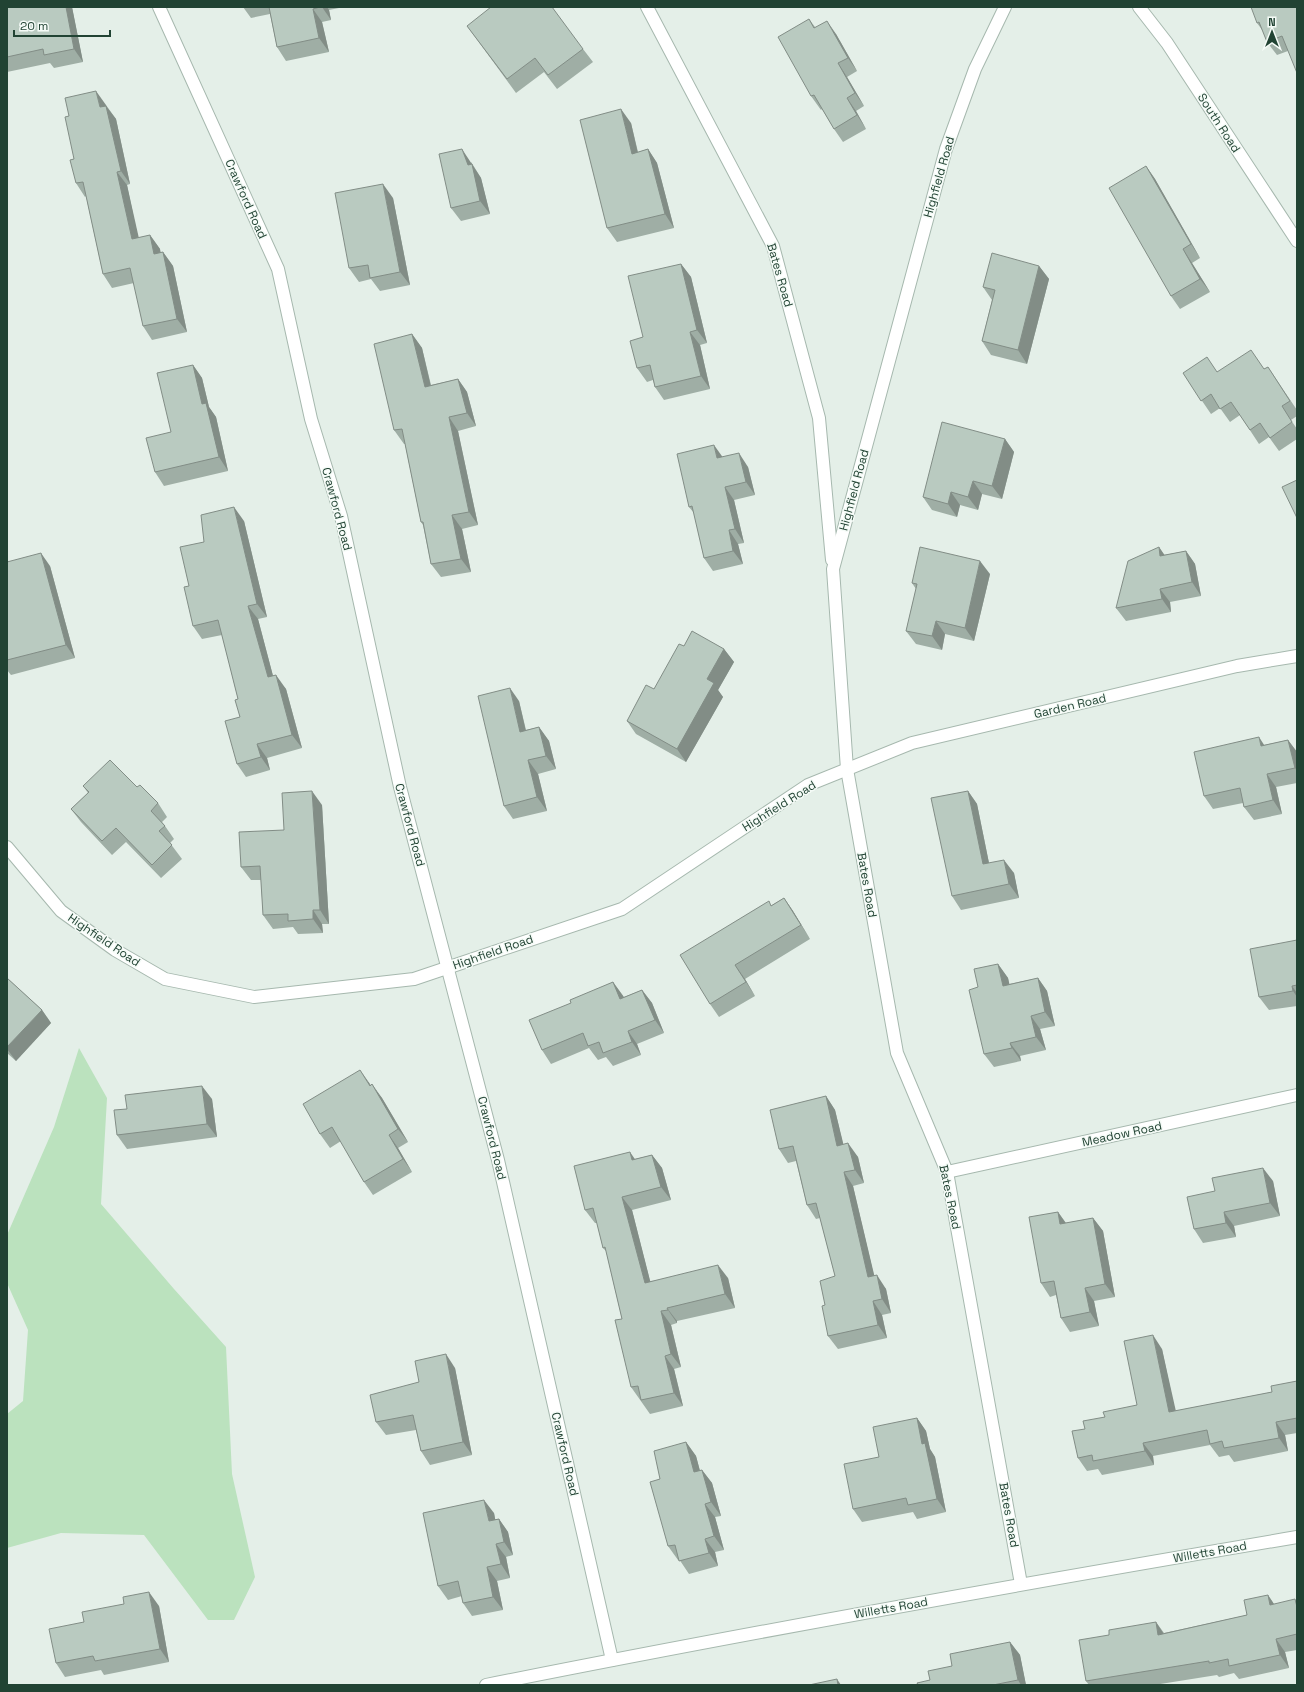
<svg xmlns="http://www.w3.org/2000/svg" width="1304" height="1692" viewBox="0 0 1304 1692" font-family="'Space Grotesk',sans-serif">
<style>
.green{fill:#bbe2be}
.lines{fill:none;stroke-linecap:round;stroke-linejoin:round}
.minor-casing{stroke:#a6b8ae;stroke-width:14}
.minor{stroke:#fff;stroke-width:12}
.wall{fill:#9faea5}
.shaded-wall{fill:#828d86}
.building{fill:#b9cac0;stroke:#828d86}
.labels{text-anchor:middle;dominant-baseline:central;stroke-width:3;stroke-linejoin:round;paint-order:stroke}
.street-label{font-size:12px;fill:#214333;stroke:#f5fbf7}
</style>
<rect width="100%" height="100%" fill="#e4efe8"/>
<!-- green -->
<polygon class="green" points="79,1048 107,1098 101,1204 174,1289 226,1347 232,1474 255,1577 234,1620 208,1620 144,1535 61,1533 7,1548 7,1414 23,1401 28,1330 7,1283 7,1235 54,1127"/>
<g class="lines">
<defs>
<g id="minor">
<polyline points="159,7 278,269 311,419 341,516 400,787 498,1160 612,1660"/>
<polyline points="647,7 773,246 819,418 832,560"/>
<polyline points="1005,7 975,69 946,149 833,569 847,769 897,1053 947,1172 1021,1584"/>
<polyline points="1139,7 1167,43 1297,241"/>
<polyline points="7,847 61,911 115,950 165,979 254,997 414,979 622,909 808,785 912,743 1237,666 1297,656"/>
<polyline points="947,1172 1297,1095"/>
<path d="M486 1685C755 1631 1026 1583 1297 1537"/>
</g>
</defs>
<!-- minor casing -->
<use href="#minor" class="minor-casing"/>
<!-- minor -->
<use href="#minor" class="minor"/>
</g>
<!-- wall -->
<g class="wall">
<polygon points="7,7 72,7 83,62 54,68 50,63 7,72"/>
<polygon points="243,7 339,7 339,8 329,10 331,20 322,22 329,52 286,61 277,47 270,14 251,18"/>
<polygon points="1297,7 1288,51 1277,55 1267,42 1263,31 1257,23"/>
<polygon points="809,19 815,27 836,34 857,71 847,77 864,106 856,111 866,129 843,142 834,129 822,109 821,110 811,96"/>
<polygon points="467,26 583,49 593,62 557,89 544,72 516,93"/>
<polygon points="106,105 116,119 130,184 127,185 138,238 150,235 160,249 160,253 163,252 173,266 187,332 152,340 143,326 134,283 112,288 103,274 86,196 85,197 76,183"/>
<polygon points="631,123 638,152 648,149 657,163 674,228 617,242 607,228"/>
<polygon points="471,162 473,165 481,178 490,214 461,221 451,208"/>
<polygon points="1146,166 1155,179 1200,258 1192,263 1210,292 1180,309 1171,296"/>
<polygon points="393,198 410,285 380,291 371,279 359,282 349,268"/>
<polygon points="681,264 691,277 707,343 700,345 710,389 664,400 655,387 653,380 647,382 637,368 643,337"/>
<polygon points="1039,266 1049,279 1027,364 991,355 982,341 992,300 983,287"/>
<polygon points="412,334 422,348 431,385 458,379 467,392 476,426 458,431 478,525 462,529 471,572 441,577 431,564 423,525 421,522 405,444 404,444 394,430"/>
<polygon points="193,365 202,378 209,407 216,417 228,471 164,486 155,472 171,432"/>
<polygon points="1268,367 1297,410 1297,416 1291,420 1297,429 1297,439 1279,451 1269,437 1259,444 1240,415 1230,422 1220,408 1211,414 1183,373 1218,372 1264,369"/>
<polygon points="1005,439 1014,452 1002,499 982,494 978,510 960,505 957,517 932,510 923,497"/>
<polygon points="722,457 748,467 755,495 734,500 744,543 738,544 743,564 713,571 704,558 694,513 689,507"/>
<polygon points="244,521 267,617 258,619 273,676 286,689 302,748 267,758 270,770 246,777 237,764 240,717 238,699 222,635 202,639 193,626 189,586"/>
<polygon points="1159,547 1164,555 1186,551 1195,564 1201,596 1170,602 1171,612 1126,621 1116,608"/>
<polygon points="7,562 50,566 75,658 11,675 7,670"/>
<polygon points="990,574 974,641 945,634 942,650 916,644 906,631 916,589 912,583"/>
<polygon points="684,646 724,649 734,662 718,690 723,697 686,762 636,734 627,721 654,689"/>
<polygon points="519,701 526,730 539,727 549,741 556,769 538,774 547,811 513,819 504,806"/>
<polygon points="1288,740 1297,752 1297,783 1276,787 1282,814 1254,820 1244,807 1243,803 1213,809 1204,796 1264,745"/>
<polygon points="83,786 137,787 158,803 167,817 162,822 165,826 174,839 170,843 182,859 161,878 126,842 112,855 81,822 71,809 88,793"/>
<polygon points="968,791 977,804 989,863 1014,873 1019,898 961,910 952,896"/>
<polygon points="322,805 329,924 322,924 323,933 298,934 293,927 273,929 263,915 261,880 251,880 241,867 284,830"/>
<polygon points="784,898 793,911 810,939 745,979 755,996 719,1017 710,1004 772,905"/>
<polygon points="1297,940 1297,1006 1269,1010 1259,997"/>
<polygon points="998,964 1008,978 1009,984 1038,978 1047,991 1055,1026 1040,1029 1046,1050 1020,1056 1021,1061 994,1067 984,1054 978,987"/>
<polygon points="7,978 42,1010 51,1023 16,1061 7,1053"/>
<polygon points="613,982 624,997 642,990 652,1003 664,1033 637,1044 641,1055 613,1066 606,1057 598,1060 589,1048 551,1064 542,1050 571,1003"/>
<polygon points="371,1085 382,1098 408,1142 398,1148 412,1172 373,1195 364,1182 341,1141 330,1148 320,1134"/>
<polygon points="826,1096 835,1110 843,1144 858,1157 864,1183 853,1186 874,1276 886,1289 891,1313 882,1315 887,1338 838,1349 828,1336 825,1305 835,1276 820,1218 816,1219 807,1205 796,1161 788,1163 779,1149"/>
<polygon points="212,1099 217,1137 127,1149 117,1135 127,1109"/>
<polygon points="652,1155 662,1168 671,1200 632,1210 650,1281 728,1278 735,1308 677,1321 677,1323 671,1325 681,1367 674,1369 683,1406 650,1414 631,1387 622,1319 606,1251 603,1248 597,1223 595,1223 585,1210 635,1159"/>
<polygon points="1273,1181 1280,1216 1234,1226 1236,1237 1203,1243 1194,1229"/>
<polygon points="1058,1212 1066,1223 1093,1218 1103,1231 1115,1297 1094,1301 1099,1326 1070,1332 1061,1318 1056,1295 1050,1297 1041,1283"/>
<polygon points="1162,1349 1175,1411 1272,1392 1297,1381 1297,1433 1285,1435 1288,1451 1234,1462 1229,1455 1219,1457 1210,1445 1153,1456 1154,1465 1102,1475 1098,1469 1087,1471 1078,1458 1085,1429 1105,1417 1137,1405"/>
<polygon points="455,1368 472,1455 430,1465 421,1451 416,1430 386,1435 376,1422 419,1382"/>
<polygon points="917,1418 926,1431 930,1449 935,1457 946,1512 917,1519 913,1512 862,1522 853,1509 879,1457"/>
<polygon points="686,1442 696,1456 700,1471 702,1470 712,1483 721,1516 715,1517 724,1550 715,1552 718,1566 689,1574 679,1559 678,1560 668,1546 660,1479"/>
<polygon points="494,1513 495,1519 499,1519 508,1532 513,1555 506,1557 510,1578 497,1581 503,1610 472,1616 463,1603 462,1596 448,1600 438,1586"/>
<polygon points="1268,1595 1274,1604 1297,1602 1297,1650 1285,1652 1289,1668 1239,1679 1234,1673 1219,1677 1217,1675 1154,1685 1089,1685 1086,1681 1109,1635 1156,1622 1164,1633 1247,1615"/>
<polygon points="159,1606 169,1662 104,1675 101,1670 65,1677 56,1663"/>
<polygon points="1010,1642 1020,1655 1026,1685 918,1685 930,1680 952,1666"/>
</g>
<!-- shaded-wall -->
<g class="shaded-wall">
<polygon points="66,7 72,7 83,62 74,49"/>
<polygon points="322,7 327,7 329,10 331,20"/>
<polygon points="313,9 322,22 329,52 319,38"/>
<polygon points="827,21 836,34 857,71 848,58"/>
<polygon points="838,63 847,77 864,106 855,93"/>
<polygon points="96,91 106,105 109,121 100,107"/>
<polygon points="847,98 856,111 866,129 857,115"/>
<polygon points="106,106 116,119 130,184 121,171"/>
<polygon points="621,109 631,123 641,167 632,154"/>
<polygon points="462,149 481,178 490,214 480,201"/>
<polygon points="648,149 657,163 674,228 665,214"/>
<polygon points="1146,166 1155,179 1200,258 1191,244"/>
<polygon points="117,172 127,185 142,252 132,239"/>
<polygon points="383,184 393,198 410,285 400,272"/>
<polygon points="150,235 160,249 164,268 154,254"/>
<polygon points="1183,249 1192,263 1210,292 1200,279"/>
<polygon points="163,252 173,266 187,332 177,319"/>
<polygon points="681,264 691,277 707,343 697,330"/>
<polygon points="1039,266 1049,279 1027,364 1018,350"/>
<polygon points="690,332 700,345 710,389 701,376"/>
<polygon points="412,334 422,348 434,400 425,387"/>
<polygon points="193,365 202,378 209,407 216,417 228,471 219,457 202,404"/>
<polygon points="458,379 467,392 476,426 467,413"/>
<polygon points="449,417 458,431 478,525 469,512"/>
<polygon points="1005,439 1014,452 1002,499 992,486"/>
<polygon points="714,445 724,459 717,458"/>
<polygon points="739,453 748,467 755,495 746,482"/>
<polygon points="973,481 982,494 978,510 968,497"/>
<polygon points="725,487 734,500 744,543 735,529"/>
<polygon points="951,492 960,505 957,517 948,504"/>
<polygon points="234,507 244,521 267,617 257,604"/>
<polygon points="452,515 462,529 471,572 461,559"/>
<polygon points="729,530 738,544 743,564 733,551"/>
<polygon points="1159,547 1168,560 1160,556"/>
<polygon points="1186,551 1195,564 1201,596 1192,582"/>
<polygon points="41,553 50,566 75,658 66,645"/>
<polygon points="980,561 990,574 974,641 965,628"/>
<polygon points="1160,589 1170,602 1171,612 1162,599"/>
<polygon points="248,606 258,619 277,691 268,677"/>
<polygon points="936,621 945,634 942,650 932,636"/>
<polygon points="724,649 734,662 718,690 723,697 686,762 677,749 707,679"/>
<polygon points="276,675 286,689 302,748 292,735"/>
<polygon points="510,688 519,701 529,745 520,732"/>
<polygon points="539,727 549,741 556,769 546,756"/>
<polygon points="1259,737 1268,751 1261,746"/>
<polygon points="1288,740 1297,752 1297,771 1295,768"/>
<polygon points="257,744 267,758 270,770 261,757"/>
<polygon points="528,760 538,774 547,811 537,797"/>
<polygon points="1267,774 1276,787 1282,814 1273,800"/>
<polygon points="312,791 322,805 329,924 320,910"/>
<polygon points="968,791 977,804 992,878 983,864"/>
<polygon points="1004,860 1014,873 1019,898 1009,884"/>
<polygon points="784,898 793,911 810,939 801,925"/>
<polygon points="313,910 322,924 323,933 313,919"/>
<polygon points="998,964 1008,978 1013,999 1003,986"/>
<polygon points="735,965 745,979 755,996 746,982"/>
<polygon points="1038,978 1047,991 1055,1026 1045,1012"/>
<polygon points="613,982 623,996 630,1012 620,999"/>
<polygon points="1292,986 1297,993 1297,997 1293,991"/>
<polygon points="642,990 652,1003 664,1033 655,1020"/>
<polygon points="42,1010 51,1023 16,1061 7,1049 7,1047"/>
<polygon points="1031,1016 1040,1029 1046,1050 1036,1037"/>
<polygon points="628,1031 637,1044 641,1055 632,1042"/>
<polygon points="1010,1043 1020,1056 1021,1061 1012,1048"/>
<polygon points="360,1070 370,1084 379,1100 370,1086"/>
<polygon points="372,1084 382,1098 408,1142 398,1129"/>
<polygon points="202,1086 212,1099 217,1137 207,1124"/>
<polygon points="826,1096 835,1110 847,1159 837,1146"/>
<polygon points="389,1135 398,1148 412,1172 403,1159"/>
<polygon points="848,1143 858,1157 864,1183 855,1170"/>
<polygon points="630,1152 639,1165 632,1160"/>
<polygon points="652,1155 662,1168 671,1200 661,1187"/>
<polygon points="1263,1168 1273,1181 1280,1216 1270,1203"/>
<polygon points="844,1172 853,1186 878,1291 868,1277"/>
<polygon points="622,1197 632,1210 654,1296 645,1283"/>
<polygon points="1058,1212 1067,1225 1060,1224"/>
<polygon points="1224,1212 1234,1226 1236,1237 1226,1223"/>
<polygon points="1093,1218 1103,1231 1115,1297 1105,1284"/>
<polygon points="718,1265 728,1278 735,1308 725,1294"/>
<polygon points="877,1275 886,1289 891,1313 882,1299"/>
<polygon points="1085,1288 1094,1301 1099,1326 1090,1312"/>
<polygon points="873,1301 882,1315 887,1338 878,1325"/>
<polygon points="667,1308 677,1321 677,1323 668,1310"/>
<polygon points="661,1311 671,1325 681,1367 671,1354"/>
<polygon points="1153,1335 1162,1349 1179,1425 1169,1412"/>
<polygon points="446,1354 455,1368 472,1455 463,1442"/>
<polygon points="665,1356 674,1369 683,1406 674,1393"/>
<polygon points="917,1418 926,1431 930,1449 935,1457 946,1512 937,1499 922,1444"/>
<polygon points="1276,1422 1285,1435 1288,1451 1279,1438"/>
<polygon points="686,1442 696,1456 704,1486 694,1472"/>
<polygon points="1143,1443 1153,1456 1154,1465 1145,1451"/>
<polygon points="702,1470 712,1483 721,1516 711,1502"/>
<polygon points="484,1500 494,1513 498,1534 489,1521"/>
<polygon points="705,1504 715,1517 724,1550 714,1536"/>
<polygon points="499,1519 508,1532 513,1555 504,1542"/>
<polygon points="705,1539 715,1552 718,1566 709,1553"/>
<polygon points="496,1544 506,1557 510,1578 501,1564"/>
<polygon points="487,1567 497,1581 503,1610 493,1597"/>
<polygon points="149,1592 159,1606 169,1662 160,1649"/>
<polygon points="1268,1595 1277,1609 1270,1605"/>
<polygon points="1156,1622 1165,1636 1158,1635"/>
<polygon points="1276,1639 1285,1652 1289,1668 1280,1655"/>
<polygon points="1010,1642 1020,1655 1026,1685 1021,1685 1018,1680"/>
<polygon points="837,1679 841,1685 838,1685"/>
</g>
<!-- building -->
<g class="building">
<polygon points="7,7 66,7 74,49 44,55 43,49 7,57"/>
<polygon points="269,7 320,7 313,9 319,38 277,47"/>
<polygon points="491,7 552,7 583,49 548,75 535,58 507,79 467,26"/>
<polygon points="1251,7 1297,7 1297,73 1282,36 1267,42 1259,22 1257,23"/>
<polygon points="809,19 814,28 827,21 848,58 838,63 855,93 847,98 857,115 834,129 814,95 811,96 778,37"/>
<polygon points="96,91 100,107 106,106 121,171 117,172 132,239 150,235 154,254 163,252 177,319 143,326 130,268 103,274 83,182 76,183 70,160 74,159 65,117 69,116 65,98"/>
<polygon points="621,109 632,154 648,149 665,214 607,228 580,120"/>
<polygon points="462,149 468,165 472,164 480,201 451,208 439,154"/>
<polygon points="1146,166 1191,244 1183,249 1200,279 1171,296 1109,188"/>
<polygon points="383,184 400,272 370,278 368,265 349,268 335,193"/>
<polygon points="992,253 1039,266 1018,350 982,341 995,290 983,287"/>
<polygon points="681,264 697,330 690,332 701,376 655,387 650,365 637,368 630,341 643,337 628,276"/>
<polygon points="412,334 425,387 458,379 467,413 449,417 469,512 452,515 461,559 431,564 423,522 421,522 402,429 394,430 374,344"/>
<polygon points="1251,350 1264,369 1268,367 1290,401 1282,406 1292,422 1270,438 1260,423 1250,430 1231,402 1220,409 1211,394 1201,401 1183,373 1207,357 1217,372"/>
<polygon points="193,365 202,404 206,403 219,457 155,472 146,438 171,432 157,373"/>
<polygon points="942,422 1005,439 992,486 973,481 968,497 951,492 948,504 923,497"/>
<polygon points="714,445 717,458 739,453 746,482 725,487 735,529 729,530 733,551 704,558 692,506 689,507 677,454"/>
<polygon points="1297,480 1297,518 1282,487"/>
<polygon points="234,507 257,604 248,606 268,677 276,675 292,735 257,744 261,757 237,764 225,721 240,717 235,700 238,699 218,620 193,626 184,587 189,586 180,547 204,542 201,515"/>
<polygon points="920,547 980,561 965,628 936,621 932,636 906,631 917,584 912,583"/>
<polygon points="1159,547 1160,556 1186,551 1192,582 1160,589 1162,599 1116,608 1128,561"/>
<polygon points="41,553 66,645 7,660 7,562"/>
<polygon points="692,631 724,649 707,679 714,683 677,749 627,721 646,685 654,689 679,644 684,646"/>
<polygon points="510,688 520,732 539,727 546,756 528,760 537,797 504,806 478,696"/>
<polygon points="1259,737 1261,746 1288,740 1295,768 1267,774 1273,800 1244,807 1240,788 1204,796 1194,752"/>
<polygon points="110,760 137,787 140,785 158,803 151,811 165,826 159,831 172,845 152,865 116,828 102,841 71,809 89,792 83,786"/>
<polygon points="312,791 320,910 313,910 313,919 288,921 288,914 263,915 260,866 241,867 239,832 284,830 282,793"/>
<polygon points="968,791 983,864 1004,860 1009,884 952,896 931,798"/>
<polygon points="784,898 801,925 735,965 746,982 710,1004 680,955 769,901 771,906"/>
<polygon points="1297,940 1297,985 1292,986 1293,991 1259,997 1250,949"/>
<polygon points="998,964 1003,986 1038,978 1045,1012 1031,1016 1036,1037 1010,1043 1012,1048 984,1054 969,990 978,987 974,969"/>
<polygon points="7,978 42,1010 7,1047"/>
<polygon points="613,982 620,999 642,990 655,1020 628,1031 632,1042 603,1053 599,1042 588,1046 583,1033 542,1050 529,1020 571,1003 570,1000"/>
<polygon points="360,1070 370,1086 372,1084 398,1129 389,1135 403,1159 364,1182 332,1127 320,1134 303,1104"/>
<polygon points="202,1086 207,1124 117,1135 114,1110 127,1109 125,1095"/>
<polygon points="826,1096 837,1146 848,1143 855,1170 844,1172 868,1277 877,1275 882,1299 873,1301 878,1325 828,1336 822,1306 825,1305 820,1281 835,1276 816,1203 807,1205 793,1146 779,1149 770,1110"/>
<polygon points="630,1152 632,1160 652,1155 661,1187 622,1197 645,1283 718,1265 725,1294 667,1308 668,1310 661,1311 671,1354 665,1356 674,1393 641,1400 638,1386 631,1387 615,1320 622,1319 605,1247 603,1248 593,1208 585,1210 574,1166"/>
<polygon points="1263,1168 1270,1203 1224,1212 1226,1223 1194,1229 1187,1197 1215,1191 1212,1178"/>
<polygon points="1058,1212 1060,1224 1093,1218 1105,1284 1085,1288 1090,1312 1061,1318 1054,1281 1041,1283 1029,1217"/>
<polygon points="1153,1335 1169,1412 1272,1392 1271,1386 1297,1381 1297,1418 1276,1422 1279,1438 1224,1448 1222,1441 1210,1444 1207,1430 1143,1443 1145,1451 1093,1461 1092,1455 1078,1458 1072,1431 1085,1429 1083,1421 1105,1417 1103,1412 1137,1405 1124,1341"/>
<polygon points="446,1354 463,1442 421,1451 413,1415 376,1422 370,1395 419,1382 415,1361"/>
<polygon points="917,1418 922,1444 925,1443 937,1499 908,1505 906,1498 853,1509 844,1464 879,1457 873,1427"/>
<polygon points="686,1442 694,1472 702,1470 711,1502 705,1504 714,1536 705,1539 709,1553 679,1561 675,1545 668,1546 650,1482 660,1479 654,1451"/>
<polygon points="484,1500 489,1521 499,1519 504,1542 496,1544 501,1564 487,1567 493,1597 463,1603 458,1581 438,1586 423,1513"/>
<polygon points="149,1592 160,1649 95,1661 93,1656 56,1663 49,1629 84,1622 82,1612 124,1604 123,1597"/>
<polygon points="1268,1595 1270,1605 1295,1599 1297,1607 1297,1634 1276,1639 1280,1655 1229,1666 1228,1659 1209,1663 1209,1661 1086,1681 1079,1640 1109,1635 1109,1630 1156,1622 1158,1635 1247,1615 1244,1600"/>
<polygon points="1010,1642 1018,1680 993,1685 918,1685 917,1683 930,1680 928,1671 952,1666 950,1654"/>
<polygon points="837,1679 838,1685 809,1685"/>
</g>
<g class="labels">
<!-- street labels -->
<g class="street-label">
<text transform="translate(1219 123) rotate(57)">South Road</text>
<text transform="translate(939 177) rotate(-74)">Highfield Road</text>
<text transform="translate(246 199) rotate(66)">Crawford Road</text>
<text transform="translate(780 275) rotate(74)">Bates Road</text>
<text transform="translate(854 490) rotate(-75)">Highfield Road</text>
<text transform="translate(337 509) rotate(75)">Crawford Road</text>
<text transform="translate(1070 706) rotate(-13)">Garden Road</text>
<text transform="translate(779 806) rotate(-32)">Highfield Road</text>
<text transform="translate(410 825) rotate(75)">Crawford Road</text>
<text transform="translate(867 885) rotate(80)">Bates Road</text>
<text transform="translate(104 940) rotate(34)">Highfield Road</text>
<text transform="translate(493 952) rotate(-19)">Highfield Road</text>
<text transform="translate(1122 1134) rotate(-12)">Meadow Road</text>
<text transform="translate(492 1138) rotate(76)">Crawford Road</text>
<text transform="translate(950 1197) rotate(78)">Bates Road</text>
<text transform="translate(565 1454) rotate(77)">Crawford Road</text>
<text transform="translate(1009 1515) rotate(80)">Bates Road</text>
<text transform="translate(1210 1552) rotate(-10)">Willetts Road</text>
<text transform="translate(891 1608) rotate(-10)">Willetts Road</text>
</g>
</g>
<!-- border -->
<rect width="1304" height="1692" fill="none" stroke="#214333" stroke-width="16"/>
<!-- north arrow -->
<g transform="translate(1272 32)" stroke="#f5fbf7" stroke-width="3" paint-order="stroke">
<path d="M0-3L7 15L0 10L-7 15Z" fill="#214333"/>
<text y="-6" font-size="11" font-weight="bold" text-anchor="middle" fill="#214333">N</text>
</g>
<!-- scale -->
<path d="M14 30v6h96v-6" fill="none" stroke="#214333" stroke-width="2"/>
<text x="20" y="30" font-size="12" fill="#214333" stroke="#f5fbf7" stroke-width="3" paint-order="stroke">20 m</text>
</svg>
